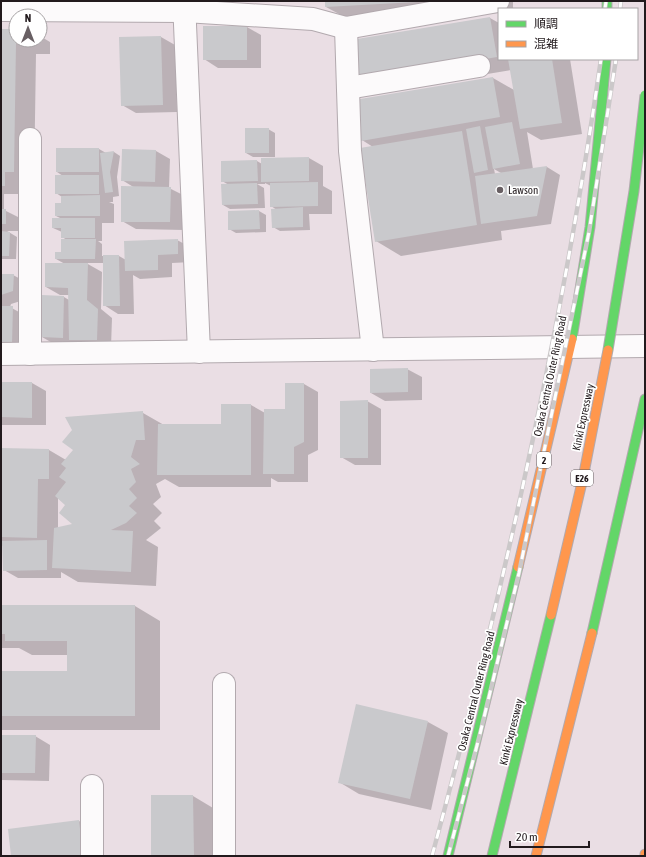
<svg xmlns="http://www.w3.org/2000/svg" width="646" height="857" viewBox="0 0 646 857" font-family="'Asap Condensed','Noto Sans JP',sans-serif">
<style>
.shadow{fill:#0003;fill-rule:evenodd}
.building{fill:#c9c9cc}
.lines{fill:none;stroke-linecap:round;stroke-linejoin:round}
.street-casing{stroke:#b2a9ae;stroke-width:24}
.fast-casing{stroke:#b2a9ae;stroke-width:11}
.slow-casing{stroke:#b2a9ae;stroke-width:11}
.street{stroke:#fcfafb;stroke-width:22}
.fast{stroke:#63d668;stroke-width:9}
.slow{stroke:#ff974d;stroke-width:9}
.rail-casing{stroke:#cbc8c9;stroke-width:4.5}
.rail{stroke:#fff;stroke-width:3;stroke-dasharray:9;stroke-linecap:butt}
.fast-bridge-casing{stroke:#b2a9ae;stroke-width:11;stroke-linecap:butt}
.slow-bridge-casing{stroke:#b2a9ae;stroke-width:11;stroke-linecap:butt}
.fast-bridge{stroke:#63d668;stroke-width:9}
.slow-bridge{stroke:#ff974d;stroke-width:9}
.poi-dot{fill:#685f63;stroke:#fff;stroke-width:1.5}
.labels{text-anchor:middle;dominant-baseline:central;stroke-width:3.5;stroke-linejoin:round;paint-order:stroke}
.shield{fill:#fff;stroke:#645f61;stroke-width:1}
.shield-label{font-size:10px;font-weight:bold;fill:#221a1d}
.poi-label{font-size:11px;fill:#221a1d;stroke:#fff;text-anchor:start}
.street-label{font-size:11px;fill:#221a1d;stroke:#fff}
</style>
<rect width="100%" height="100%" fill="#eadee4"/>
<!-- shadow -->
<g class="shadow">
<polygon points="326,1 513,1 513,9 499,9 499,13 352,21 326,7"/>
<path d="M490 18 499 23V59H570L582 134 541 140 527 132 533 169 547 167 560 175 551 224 501 231 502 240 401 256 376 241 373 147 362 140 355 101 493 78 514 90 511 70 379 92 353 41ZM494 169 501 173 495 174Z"/>
<polygon points="204,27 247,27 261,35 261,68 218,68 204,59"/>
<polygon points="1,30 16,30 16,40 40,40 40,36 50,42 50,54 36,54 34,184 19,183 19,194 4,194 4,210 20,218 20,231 7,231 17,237 16,259 1,259"/>
<polygon points="161,37 175,45 177,112 136,113 122,105"/>
<polygon points="268,129 275,133 275,157 253,157 246,153"/>
<polygon points="99,149 106,153 114,152 120,156 117,177 119,196 113,197 113,202 109,202 114,204 114,223 102,223 102,241 98,241 102,244 102,256 119,256 126,260 177,240 192,248 192,262 172,263 172,277 140,279 133,275 134,314 118,314 104,305 104,263 86,263 102,272 101,309 112,318 111,347 56,345 42,337 64,297 69,300 69,295 60,295 46,287 65,264 56,259 62,253 67,240 62,237 62,232 53,228 62,219 56,216 62,204 62,197 56,193 63,176 57,172"/>
<polygon points="123,150 156,151 170,159 169,188 185,196 184,230 136,229 122,221 135,188 122,180"/>
<polygon points="309,158 323,166 323,186 332,191 332,214 309,214 310,230 280,231 273,227 277,210 271,206 271,186 265,183 265,184 257,184 264,188 265,208 230,209 223,205 229,185 222,181 222,162 257,161 262,164"/>
<polygon points="259,211 266,215 266,232 236,233 229,229"/>
<polygon points="1,275 13,275 28,283 27,299 11,304 10,307 26,316 25,352 1,351"/>
<polygon points="407,369 422,377 422,400 385,401 371,393"/>
<polygon points="1,383 32,383 46,391 46,425 1,425"/>
<path d="M286 384H304L318 392V450L308 455V482H278L271 478V487H179L165 479 156 484 161 497 153 504 162 513 154 521 161 528 146 540 158 547 156 586 78 582 61 572V578H18L4 570 3 546 1 545V449L49 450 66 460 143 413 164 425H222V405H251L265 413 286 410ZM58 498 67 505 75 525 58 528Z"/>
<polygon points="367,401 381,409 381,465 355,465 341,457"/>
<polygon points="1,606 135,606 160,621 160,730 1,730 1,672 68,672 68,655 32,655 19,648 1,648"/>
<polygon points="428,722 448,733 431,810 359,794 339,782"/>
<polygon points="1,736 35,736 50,745 49,781 1,780"/>
<polygon points="193,796 213,808 214,856 152,856"/>
<polygon points="79,821 99,833 102,856 12,856"/>
</g>
<!-- building -->
<g class="building">
<polygon points="325,1 417,1 417,2 325,7"/>
<polygon points="490,17 497,57 358,81 351,40"/>
<rect x="203" y="26" width="44" height="34"/>
<polygon points="1,29 16,29 16,40 30,40 30,43 16,43 14,172 5,172 5,186 1,186"/>
<polygon points="161,36 163,105 121,106 119,37"/>
<polygon points="508,59 552,59 562,123 520,129"/>
<polygon points="493,77 500,117 361,141 354,100"/>
<polygon points="512,122 520,164 493,169 485,127"/>
<polygon points="480,126 488,170 474,173 466,129"/>
<rect x="245" y="128" width="24" height="25"/>
<polygon points="462,131 477,225 375,242 360,148"/>
<rect x="56" y="148" width="43" height="24"/>
<polygon points="122,149 156,150 155,182 121,181"/>
<polygon points="114,151 110,172 113,192 105,193 100,153"/>
<polygon points="309,157 309,181 261,182 261,158"/>
<polygon points="257,160 258,181 221,182 221,161"/>
<polygon points="547,166 537,216 481,224 475,176"/>
<rect x="55" y="175" width="44" height="19"/>
<polygon points="318,182 318,206 270,207 270,183"/>
<polygon points="257,183 258,204 222,205 221,184"/>
<polygon points="121,186 171,187 170,222 121,222"/>
<polygon points="100,195 100,216 55,216 55,203 61,203 61,196"/>
<polygon points="303,207 303,227 272,228 271,209"/>
<rect x="1" y="209" width="5" height="15"/>
<polygon points="259,210 260,229 228,230 228,211"/>
<polygon points="52,218 95,218 95,238 61,238 61,228 52,228"/>
<polygon points="1,231 10,232 9,256 1,256"/>
<polygon points="61,239 96,239 95,259 55,259 55,252 61,252"/>
<polygon points="178,239 178,254 158,255 158,270 125,271 124,241"/>
<polygon points="103,255 119,255 120,306 103,306"/>
<polygon points="45,263 88,263 87,300 98,309 97,340 69,340 68,288 45,287"/>
<polygon points="1,274 14,274 13,291 1,295"/>
<polygon points="42,295 64,296 63,338 41,337"/>
<polygon points="1,306 13,306 12,344 1,344"/>
<polygon points="408,368 408,392 370,393 370,369"/>
<polygon points="1,382 32,382 32,418 1,417"/>
<polygon points="285,383 304,383 304,442 294,447 294,474 263,474 264,409 285,409"/>
<polygon points="368,400 368,458 340,458 340,401"/>
<polygon points="221,404 251,404 251,475 157,475 158,424 221,424"/>
<polygon points="143,411 145,440 136,440 131,457 140,464 131,469 136,482 129,489 137,498 129,506 137,513 126,523 111,530 133,531 131,572 52,568 54,528 72,524 59,513 65,505 55,496 66,482 59,477 66,468 61,464 73,450 62,442 72,430 65,417"/>
<polygon points="1,448 49,449 49,479 38,479 37,538 1,537"/>
<polygon points="47,540 47,570 3,571 2,541"/>
<polygon points="1,605 135,605 135,716 1,716 1,671 67,671 67,641 5,641 5,634 1,634"/>
<polygon points="356,704 428,721 410,799 338,783"/>
<polygon points="1,735 36,735 35,773 1,773"/>
<polygon points="151,795 193,795 194,856 151,856"/>
<polygon points="79,820 83,856 11,856 8,829"/>
</g>
<g class="lines">
<defs>
<g id="street">
<polyline points="184,1 199,352"/>
<polyline points="1,10 185,11 313,19 346,28 498,1"/>
<polyline points="346,28 350,151 373,350"/>
<polyline points="348,88 479,66"/>
<polyline points="30,139 30,354"/>
<polyline points="1,354 645,346"/>
<polyline points="224,684 224,856"/>
<polyline points="92,856 92,786"/>
</g>
<g id="fast">
<polyline points="607,1 607,9"/>
<polyline points="572,339 590,227 606,59"/>
<polyline points="592,633 645,399"/>
<polyline points="448,856 518,567"/>
</g>
<g id="slow">
<polyline points="518,567 572,339"/>
<polyline points="645,854 645,856"/>
<polyline points="536,856 592,633"/>
</g>
</defs>
<!-- street casing -->
<use href="#street" class="street-casing"/>
<!-- fast casing -->
<use href="#fast" class="fast-casing"/>
<!-- slow casing -->
<use href="#slow" class="slow-casing"/>
<!-- street -->
<use href="#street" class="street"/>
<!-- fast -->
<use href="#fast" class="fast"/>
<!-- slow -->
<use href="#slow" class="slow"/>
<defs>
<g id="rail">
<polyline points="605,9 606,1"/>
<polyline points="620,9 621,1"/>
<path d="M432 856C503 594 562 328 601 59"/>
<polyline points="448,856 480,734 519,573 589,232 616,59"/>
</g>
</defs>
<!-- rail casing -->
<use href="#rail" class="rail-casing"/>
<!-- rail -->
<use href="#rail" class="rail"/>
<defs>
<g id="fast-bridge">
<polyline points="608,350 634,191 645,95"/>
<polyline points="492,856 551,615"/>
</g>
<polyline id="slow-bridge" points="551,615 583,478 608,350"/>
</defs>
<!-- fast-bridge casing -->
<use href="#fast-bridge" class="fast-bridge-casing"/>
<!-- slow-bridge casing -->
<use href="#slow-bridge" class="slow-bridge-casing"/>
<!-- fast-bridge -->
<use href="#fast-bridge" class="fast-bridge"/>
<!-- slow-bridge -->
<use href="#slow-bridge" class="slow-bridge"/>
</g>
<!-- markers -->
<circle class="poi-dot" cx="500" cy="190" r="4"/>
<g class="labels">
<!-- shield labels -->
<g class="shield">
<rect x="537" y="452" width="14" height="16" rx="3"/>
<rect x="571" y="470" width="22" height="16" rx="3"/>
</g>
<g class="shield-label">
<text x="544" y="460">2</text>
<text x="582" y="478">E26</text>
</g>
<!-- poi labels -->
<g class="poi-label">
<text x="508" y="190">Lawson</text>
</g>
<!-- street labels -->
<g class="street-label">
<text transform="translate(550 376) rotate(-78)">Osaka Central Outer Ring Road</text>
<text transform="translate(583 417) rotate(-78)">Kinki Expressway</text>
<text transform="translate(476 691) rotate(-76)">Osaka Central Outer Ring Road</text>
<text transform="translate(511 732) rotate(-76)">Kinki Expressway</text>
</g>
</g>
<!-- border -->
<rect width="646" height="857" fill="none" stroke="#221a1d" stroke-width="4"/>
<!-- legend -->
<rect x="498" y="8" width="140" height="52" fill="#ffffff" stroke="#a7a3a5"/>
<rect x="506" y="21" width="20" height="6" fill="#63d668" stroke="#a7a3a5"/>
<text x="534" y="28" font-size="12" fill="#221a1d">順調</text>
<rect x="506" y="41" width="20" height="6" fill="#ff974d" stroke="#a7a3a5"/>
<text x="534" y="48" font-size="12" fill="#221a1d">混雑</text>
<!-- north arrow -->
<g transform="translate(28 28)"><circle r="19" fill="#ffffff" stroke="#a7a3a5"/>
<path d="M0-3L7 15L0 10L-7 15Z" fill="#685f63"/>
<text y="-6" font-size="11" font-weight="bold" text-anchor="middle" fill="#221a1d">N</text>
</g>
<!-- scale -->
<path d="M510 841v6h79v-6" fill="none" stroke="#221a1d" stroke-width="2"/>
<text x="516" y="841" font-size="12" fill="#221a1d" stroke="#ffffff" stroke-width="3" paint-order="stroke">20 m</text>
</svg>
